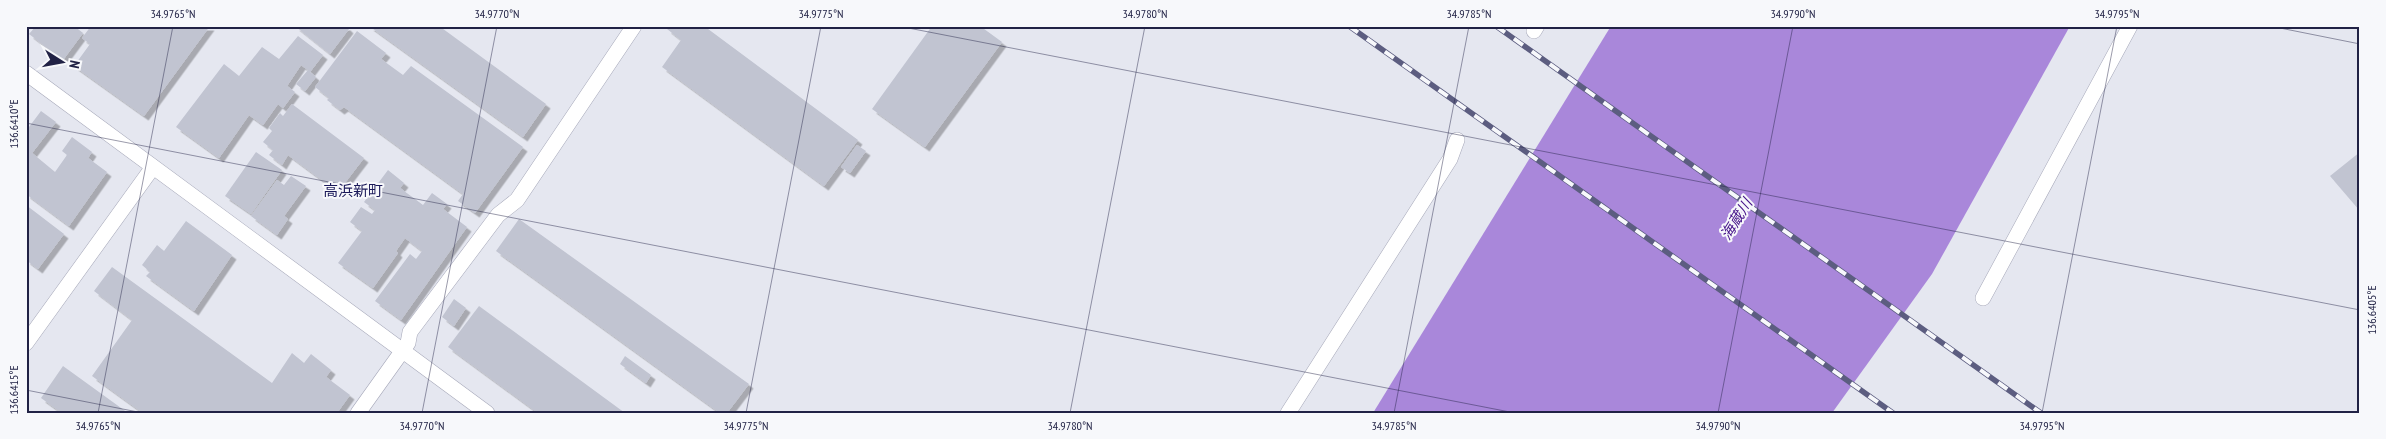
<svg xmlns="http://www.w3.org/2000/svg" width="2386" height="439" viewBox="0 0 2386 439" font-family="'PT Sans Narrow','Noto Sans JP',sans-serif">
<style>
.water{fill:#a987da}
.building{fill:#c1c4d1;filter:url(#shadow)}
.lines{fill:none;stroke-linecap:round;stroke-linejoin:round}
.street-casing{stroke:#a6a8b9;stroke-width:16}
.street{stroke:#fff;stroke-width:15}
.rail-casing{stroke:#5c5d80;stroke-width:5.5}
.rail{stroke:#f7f8fb;stroke-width:4;stroke-dasharray:11;stroke-linecap:butt}
.ticks{fill:none;stroke:#212245;stroke-width:1;stroke-opacity:0.45}
.labels{text-anchor:middle;dominant-baseline:central;stroke-width:4;stroke-linejoin:round;paint-order:stroke}
.neighbourhood-label{font-size:15px;fill:#1b1a5a;stroke:#f7f8fb}
.water-label{font-size:15px;font-style:italic;fill:#451389;stroke:#f7f8fb}
.neatline{fill:none;stroke:#212245;stroke-width:2}
.ticks-label{font-size:12px;text-anchor:middle;fill:#212245}
</style>
<defs>
<filter id="shadow"><feDropShadow dx="4.5" dy="4.5" stdDeviation="0" flood-color="#0004"/></filter>
</defs>
<rect width="100%" height="100%" fill="#e5e7f0"/>
<!-- water -->
<polygon class="water" points="1611,26 2070,26 1932,274 1832,413 1373,413"/>
<!-- building -->
<g class="building">
<polygon points="36,26 74,26 83,33 63,60 29,34"/>
<polygon points="91,26 210,26 144,116 74,66 90,44 82,38"/>
<polygon points="295,26 346,26 349,29 330,54"/>
<polygon points="369,26 439,26 546,104 523,137"/>
<polygon points="669,26 704,26 858,140 824,186 662,67 681,40 667,29"/>
<polygon points="932,26 980,26 1002,42 925,147 872,109"/>
<polygon points="357,31 386,53 381,59 403,75 411,66 523,147 475,213 458,201 463,194 344,107 340,110 327,100 329,98 315,87"/>
<polygon points="298,36 323,55 310,72 316,77 305,91 296,84 308,70 301,65 287,86 295,92 283,108 278,104 263,125 249,115 219,158 176,127 224,64 239,76 262,47 279,59"/>
<polygon points="292,104 364,158 338,192 288,155 282,165 269,155 273,150 263,142 272,131 269,128 280,113 283,116"/>
<polygon points="41,111 56,122 32,153 55,172 67,155 62,151 72,137 92,152 88,158 107,172 69,226 26,194 26,131"/>
<polygon points="857,145 866,151 850,173 841,167"/>
<polygon points="256,152 282,170 251,214 225,196"/>
<polygon points="2360,152 2360,211 2330,176"/>
<polygon points="388,170 404,183 400,188 423,205 432,193 447,204 443,209 467,227 401,320 375,301 410,254 416,259 422,251 405,238 396,251 398,253 373,288 338,263 362,231 350,222 361,207 372,214 375,210 364,202"/>
<polygon points="291,176 306,186 284,216 288,219 277,235 251,216 277,180 284,185"/>
<polygon points="26,205 64,234 38,269 26,260"/>
<polygon points="519,219 749,384 727,413 720,413 496,251"/>
<polygon points="186,221 232,255 194,311 146,276 150,272 142,265 157,245 164,251"/>
<polygon points="112,267 272,383 292,353 304,363 311,354 331,370 326,377 350,395 337,413 143,413 92,376 132,320 94,291"/>
<polygon points="454,299 466,308 454,326 442,317"/>
<polygon points="479,306 625,413 538,413 448,347"/>
<polygon points="625,356 651,375 646,383 620,364"/>
<polygon points="63,366 128,413 62,413 41,398"/>
</g>
<g class="lines">
<defs>
<g id="street">
<polyline points="1534,31 1537,26"/>
<polyline points="26,73 487,413"/>
<polyline points="1983,298 2130,26"/>
<polyline points="26,343 153,167"/>
<polyline points="358,413 408,343 410,332 498,215 517,200 634,26"/>
<polyline points="1288,413 1450,159 1457,140"/>
</g>
</defs>
<!-- street casing -->
<use href="#street" class="street-casing"/>
<!-- street -->
<use href="#street" class="street"/>
<defs>
<g id="rail">
<polyline points="1349,26 1893,413"/>
<polyline points="1496,26 2041,413"/>
</g>
</defs>
<!-- rail casing -->
<use href="#rail" class="rail-casing"/>
<!-- rail -->
<use href="#rail" class="rail"/>
</g>
<!-- ticks -->
<path class="ticks" d="M898 26 2360 310M2270 26 2360 44M26 123 1515 413M26 390 143 413M98 413 173 26M422 413 497 26M746 413 821 26M1070 413 1145 26M1394 413 1469 26M1718 413 1793 26M2042 413 2117 26"/>
<g class="labels">
<!-- neighbourhood labels -->
<g class="neighbourhood-label">
<text x="353" y="190">高浜新町</text>
</g>
<!-- water labels -->
<g class="water-label">
<text transform="translate(1736 219) rotate(-58)">海蔵川</text>
</g>
</g>
<!-- border -->
<rect width="2386" height="439" fill="none" stroke="#f7f8fb" stroke-width="55"/>
<!-- north arrow -->
<g transform="translate(62 62) rotate(101)" stroke="#f7f8fb" stroke-width="4" paint-order="stroke">
<path d="M0-4L9 19L0 12L-9 19Z" fill="#212245"/>
<text y="-8" font-size="14" font-weight="bold" text-anchor="middle" fill="#212245">N</text>
</g>
<rect x="28" y="28" width="2330" height="384" class="neatline"/>
<g class="ticks-label">
<text x="173" y="18">34.9765°N</text>
<text x="497" y="18">34.9770°N</text>
<text x="821" y="18">34.9775°N</text>
<text x="1145" y="18">34.9780°N</text>
<text x="1469" y="18">34.9785°N</text>
<text x="1793" y="18">34.9790°N</text>
<text x="2117" y="18">34.9795°N</text>
<text transform="translate(14 124) rotate(-90)" y="4">136.6410°E</text>
<text transform="translate(2372 310) rotate(-90)" y="4">136.6405°E</text>
<text transform="translate(14 390) rotate(-90)" y="4">136.6415°E</text>
<text x="98" y="430">34.9765°N</text>
<text x="422" y="430">34.9770°N</text>
<text x="746" y="430">34.9775°N</text>
<text x="1070" y="430">34.9780°N</text>
<text x="1394" y="430">34.9785°N</text>
<text x="1718" y="430">34.9790°N</text>
<text x="2042" y="430">34.9795°N</text>
</g>
</svg>
